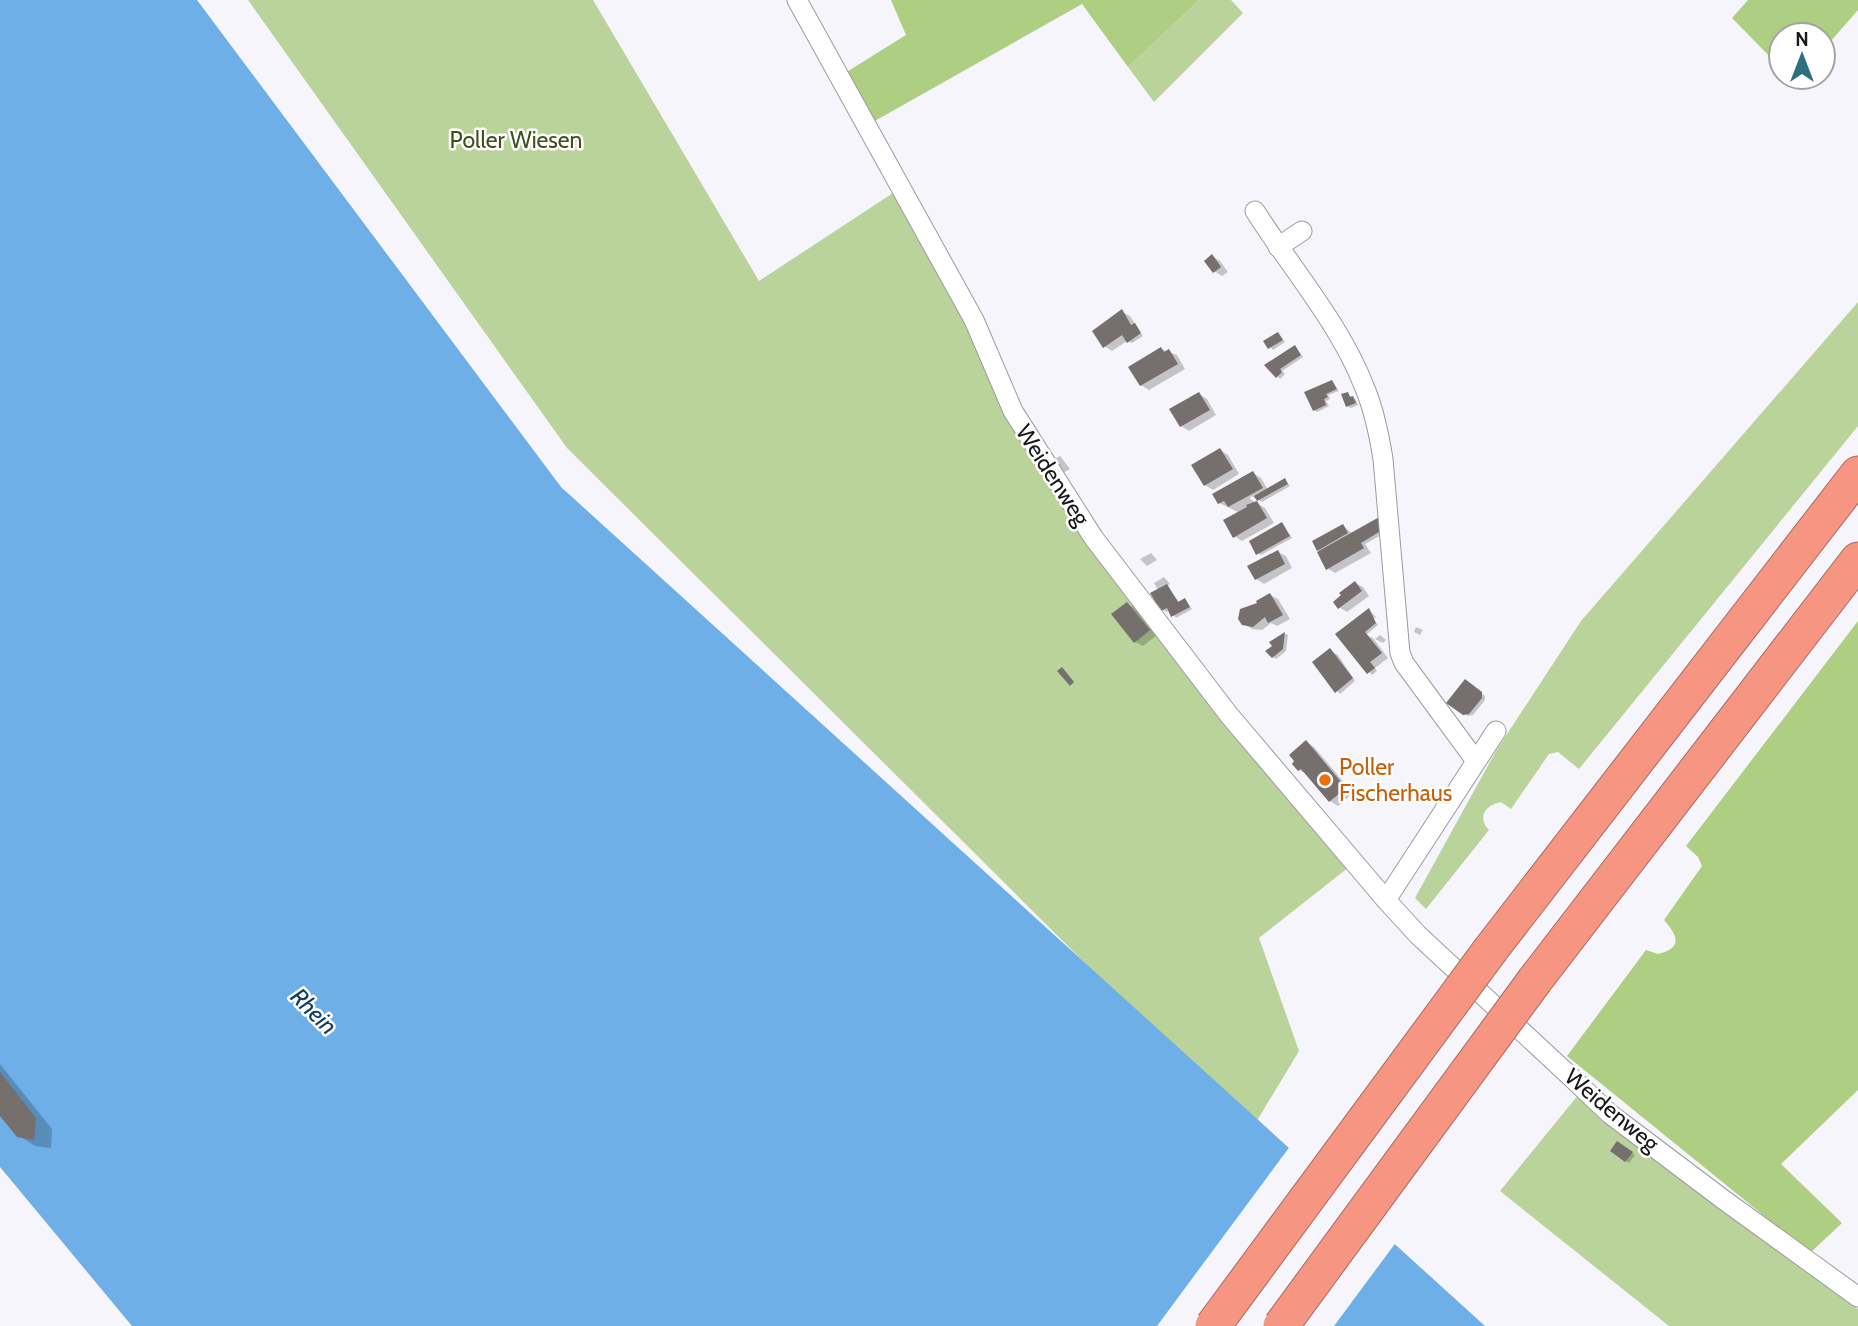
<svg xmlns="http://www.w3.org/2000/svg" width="1858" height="1326" viewBox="0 0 1858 1326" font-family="Cabin,sans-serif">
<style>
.green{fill:#bad39b}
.forest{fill:#aece82}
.water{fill:#6eafe8}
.pier{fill:#f5f5fb}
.shadow{fill:#0003}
.building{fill:#756f6e}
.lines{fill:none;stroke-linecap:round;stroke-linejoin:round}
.minor-casing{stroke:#9b9ca1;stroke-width:21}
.motorway-casing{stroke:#a86a5e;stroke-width:37}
.minor{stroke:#fff;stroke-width:19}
.motorway{stroke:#f69682;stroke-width:35}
.motorway-bridge-casing{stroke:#a86a5e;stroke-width:37;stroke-linecap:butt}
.motorway-bridge{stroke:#f69682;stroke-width:35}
.food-dot{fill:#e8710a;stroke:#fff;stroke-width:2.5}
.labels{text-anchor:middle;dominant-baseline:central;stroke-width:5;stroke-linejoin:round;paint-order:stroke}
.park-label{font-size:23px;fill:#3d511c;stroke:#fff}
.street-label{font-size:23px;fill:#17181a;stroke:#fff}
.food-label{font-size:23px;fill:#c56008;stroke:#fff;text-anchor:start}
.water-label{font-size:24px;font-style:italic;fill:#0d3e63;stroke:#fff}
</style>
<rect width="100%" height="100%" fill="#f5f5fb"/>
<!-- green -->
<g class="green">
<polygon points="248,0 593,0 759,281 896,191 972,329 1014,426 1349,867 1259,938 1299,1051 1252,1129 567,448"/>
<polygon points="1199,0 1231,0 1243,13 1154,102 1128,67"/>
<path d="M1858 302V426L1579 769 1558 752 1549 754 1511 809 1501 802C1485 805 1477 817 1489 830L1426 909 1415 898 1496 751 1581 621Z"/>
<polygon points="1579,1094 1801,1267 1858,1309 1858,1326 1669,1326 1500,1191"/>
</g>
<!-- forest -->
<g class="forest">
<polygon points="891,0 1199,0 1128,67 1082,4 873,122 845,73 906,35"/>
<polygon points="1748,0 1858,0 1858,10 1823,50 1823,35 1781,35 1781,68 1732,18"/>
<path d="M1858 621V1090L1781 1164 1842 1223 1810 1253 1567 1056 1646 950 1658 954C1683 948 1678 936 1664 920L1702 866 1698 857 1686 846Z"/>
</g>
<!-- water -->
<polygon class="water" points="0,0 197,0 561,487 1485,1326 132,1326 0,1167"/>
<!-- pier -->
<polygon class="pier" points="1291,1145 1397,1241 1334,1326 1157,1326"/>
<!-- shadow -->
<g class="shadow">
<polygon points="1212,256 1220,261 1228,272 1222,276 1214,271"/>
<polygon points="1122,312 1130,316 1143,336 1132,343 1127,341 1112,351 1104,346"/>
<polygon points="1278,334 1285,342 1273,350 1266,342"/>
<polygon points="1295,347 1303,357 1282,371 1285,374 1280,379 1267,365"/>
<polygon points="1161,349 1177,355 1185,369 1149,390 1141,385"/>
<polygon points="1332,382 1339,391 1328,395 1330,399 1326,401 1329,406 1317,412 1314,410"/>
<polygon points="1199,394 1207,399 1216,415 1189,431 1181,426"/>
<polygon points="1348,394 1356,400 1358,405 1351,408 1347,406"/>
<polygon points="1220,450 1228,455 1239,474 1213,490 1205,485"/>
<polygon points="1060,456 1070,469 1063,473 1053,460"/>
<polygon points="1253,473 1261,478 1268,490 1285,480 1290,486 1262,502 1251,496 1250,499 1265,508 1274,523 1242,541 1234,536 1240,513 1219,503"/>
<polygon points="1381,518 1383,534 1365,544 1371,553 1335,573 1327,568 1322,552 1318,550 1343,526 1353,534"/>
<polygon points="1282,524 1292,538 1261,555 1257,553"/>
<polygon points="1278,552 1286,556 1292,568 1264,584 1256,579"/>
<polygon points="1151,553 1157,560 1147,566 1140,559"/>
<polygon points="1164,577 1170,584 1167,586 1180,603 1185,600 1192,609 1176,618 1170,610 1166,612 1163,610 1158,590 1154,583"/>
<polygon points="1355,583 1363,587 1369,596 1347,612 1339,607"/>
<polygon points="1270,595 1278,599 1290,619 1277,626 1271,623 1262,630 1252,629 1244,624 1259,604"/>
<polygon points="1127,604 1135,608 1157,635 1143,646 1135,642"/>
<polygon points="1369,610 1376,617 1373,619 1378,625 1366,635 1373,638 1388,658 1375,668 1377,671 1372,675 1338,634"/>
<polygon points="1416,627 1423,630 1420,635 1414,632"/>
<polygon points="1286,634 1288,635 1286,651 1276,659 1273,657 1272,643"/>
<polygon points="1380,635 1386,640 1383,643 1375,639"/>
<polygon points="1330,651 1338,655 1355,681 1340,694 1329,682"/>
<polygon points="1468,683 1485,696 1485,700 1473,715 1468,716 1464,713"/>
<polygon points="1306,742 1314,747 1353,793 1338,806 1330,801 1307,774 1299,770"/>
<polygon points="0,1064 52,1129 51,1148 35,1146 18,1135 0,1113"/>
<polygon points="1618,1143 1635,1155 1629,1163 1612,1151"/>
</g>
<!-- building -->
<g class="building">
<polygon points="1212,254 1221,267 1213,273 1204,261"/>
<polygon points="1122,309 1131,325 1135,323 1141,333 1127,343 1122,335 1103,348 1092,331"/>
<polygon points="1278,332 1283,340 1268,349 1263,341"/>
<polygon points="1295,345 1301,355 1280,369 1282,372 1276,378 1264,365"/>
<polygon points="1161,347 1164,352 1169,349 1178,364 1140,386 1128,367"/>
<polygon points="1332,380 1337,389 1326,394 1328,397 1324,399 1326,405 1313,411 1304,392"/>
<polygon points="1199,392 1210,410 1180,427 1169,409"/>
<polygon points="1348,392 1350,397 1353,396 1356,403 1346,407 1341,394"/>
<polygon points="1220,448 1233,469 1204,486 1191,465"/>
<polygon points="1253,471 1263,488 1228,507 1224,501 1218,504 1212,494"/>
<polygon points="1285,478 1288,484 1257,501 1267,518 1233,538 1223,520 1247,507 1246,505 1257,501 1254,496"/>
<polygon points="1381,516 1383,536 1379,532 1361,543 1364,548 1326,570 1317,552"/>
<polygon points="1282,522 1290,536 1256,555 1249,541"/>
<polygon points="1343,524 1348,533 1317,551 1312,541"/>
<polygon points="1278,550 1285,564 1255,580 1247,566"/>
<polygon points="1355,581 1362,591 1338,609 1333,602 1341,595 1339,593"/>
<polygon points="1167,584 1178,602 1185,598 1190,607 1171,617 1167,608 1161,611 1150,593"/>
<polygon points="1270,593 1283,615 1268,623 1265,617 1253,627 1242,625 1238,619 1240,609 1257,603 1256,601"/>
<polygon points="1127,602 1150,630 1134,643 1111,614"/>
<polygon points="1369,608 1376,623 1365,632 1382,653 1370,662 1375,668 1367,674 1335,634"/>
<polygon points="1285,632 1283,649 1272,658 1265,651 1272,646 1269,642"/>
<polygon points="1330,648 1353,678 1335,693 1312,662"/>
<polygon points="1062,667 1074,682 1070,686 1057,671"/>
<polygon points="1465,679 1482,692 1482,698 1469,714 1463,715 1446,703"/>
<polygon points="1306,740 1346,788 1329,802 1301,769 1298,771 1292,764 1294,761 1289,755"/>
<polygon points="0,1072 36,1118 34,1140 17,1137 0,1116"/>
<polygon points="1617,1141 1633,1152 1625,1162 1610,1151"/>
</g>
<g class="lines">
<defs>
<g id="minor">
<polyline points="797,0 974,320 1013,411 1093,537 1229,715 1386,900 1418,935 1571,1077 1610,1114 1724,1200 1858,1297"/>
<path d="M1255 211C1291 268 1340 324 1364 386 1374 409 1379 434 1383 459L1400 653 1404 663 1476 761"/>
<polyline points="1278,247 1302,231"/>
<polyline points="1386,900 1496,731"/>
</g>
<g id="motorway">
<polyline points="1491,949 1858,474"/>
<polyline points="1535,980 1858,560"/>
</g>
</defs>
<!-- minor casing -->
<use href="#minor" class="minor-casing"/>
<!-- motorway casing -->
<use href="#motorway" class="motorway-casing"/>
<!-- minor -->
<use href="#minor" class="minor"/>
<!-- motorway -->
<use href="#motorway" class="motorway"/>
<defs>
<g id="motorway-bridge">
<polyline points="1213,1326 1491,949"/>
<polyline points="1281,1326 1535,980"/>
</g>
</defs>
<!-- motorway-bridge casing -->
<use href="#motorway-bridge" class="motorway-bridge-casing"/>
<!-- motorway-bridge -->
<use href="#motorway-bridge" class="motorway-bridge"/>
</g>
<!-- markers -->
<circle class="food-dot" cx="1325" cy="780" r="7"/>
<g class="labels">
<!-- park labels -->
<g class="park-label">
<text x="516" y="140">Poller Wiesen</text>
</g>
<!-- street labels -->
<g class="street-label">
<text transform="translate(1053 475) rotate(57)">Weidenweg</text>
<text transform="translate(1612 1110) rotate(40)">Weidenweg</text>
</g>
<!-- food labels -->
<g class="food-label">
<text x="1339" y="767">Poller<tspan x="1339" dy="26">Fischerhaus</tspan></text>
</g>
<!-- water labels -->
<g class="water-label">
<text transform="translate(314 1011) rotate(45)">Rhein</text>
</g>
</g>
<!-- north arrow -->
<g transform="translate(1802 56)"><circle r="33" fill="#ffffff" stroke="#a2a3a3" stroke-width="2"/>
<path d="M0-5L12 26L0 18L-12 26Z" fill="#2c7180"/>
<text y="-10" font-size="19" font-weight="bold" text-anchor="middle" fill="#17181a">N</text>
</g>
</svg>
